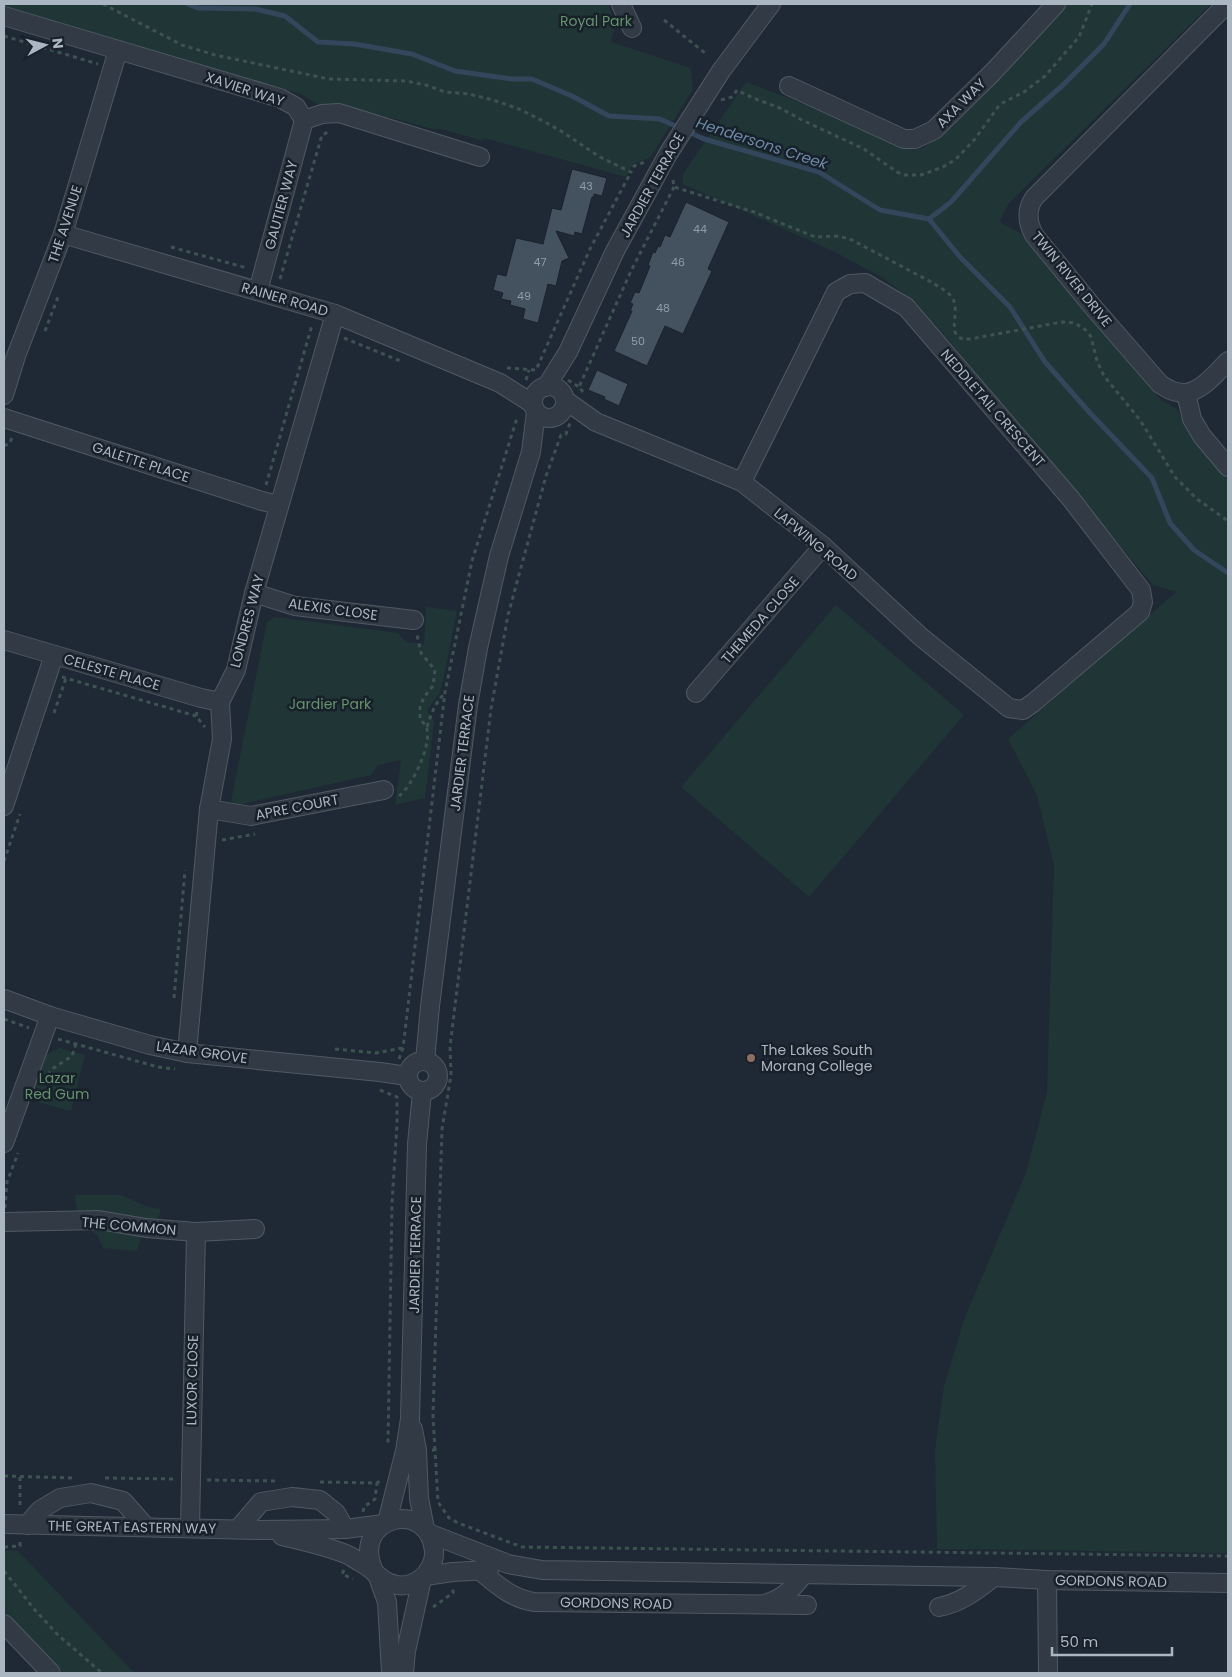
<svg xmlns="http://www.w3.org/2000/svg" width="1232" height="1677" viewBox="0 0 1232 1677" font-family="Poppins,sans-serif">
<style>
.green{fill:#203536}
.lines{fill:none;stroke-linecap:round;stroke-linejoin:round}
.stream{stroke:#32465c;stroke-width:5}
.building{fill:#44515f;stroke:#1a222c}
.minor-casing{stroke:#4f5964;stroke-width:20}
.path{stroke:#3e5253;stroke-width:3;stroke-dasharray:4 4;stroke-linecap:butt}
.minor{stroke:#323b45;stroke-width:18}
.education-dot{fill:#8d6e63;stroke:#18202a;stroke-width:2}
.labels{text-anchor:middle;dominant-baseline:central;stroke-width:5;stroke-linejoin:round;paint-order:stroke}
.number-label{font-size:11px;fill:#919daa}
.park-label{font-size:14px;fill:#64926c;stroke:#18202a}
.street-label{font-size:14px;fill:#abb6c3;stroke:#18202a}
.poi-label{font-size:14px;fill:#abb6c3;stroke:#18202a;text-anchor:start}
.water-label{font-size:15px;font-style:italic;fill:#6c89a7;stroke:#18202a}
</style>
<rect width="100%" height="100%" fill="#1f2935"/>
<!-- green -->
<g class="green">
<polygon points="4,4 609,4 615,26 611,42 691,68 693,89 650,158 633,164 626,177 484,138 483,141 441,129 433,129 342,105 317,104 301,94 4,8"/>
<polygon points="1067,4 1211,4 1009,203 999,222 1019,232 1161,400 1177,409 1189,433 1228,479 1228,1553 937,1549 935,1450 944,1386 965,1317 1026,1173 1047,1092 1054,865 1037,795 1008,739 1176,592 1153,585 1008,413 942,332 913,301 883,278 833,251 683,184 683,174 746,82 817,109 902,147 913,150 923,148 933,141"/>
<polygon points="836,605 964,715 809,897 681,787"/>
<polygon points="426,607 457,611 443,681 440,692 427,711 434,721 425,798 395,805 401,760 378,765 371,775 237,805 231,801 267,622 275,617 398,633 406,642 424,644"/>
<polygon points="60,1048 85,1055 71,1111 30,1100 47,1054"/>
<polygon points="75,1195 121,1195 148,1207 161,1209 155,1228 141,1237 137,1251 103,1248 98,1236 78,1220"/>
<polygon points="7,1550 18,1551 134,1673 64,1673 4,1611 4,1551"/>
</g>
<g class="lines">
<!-- stream -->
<g class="stream">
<polyline points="188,4 198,8 255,9 285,16 318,42 354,44 412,54 455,71 512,79 532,79 572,96 609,116 660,119 704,139 819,172 880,210 929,219 951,202 1021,122 1063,85 1104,44 1130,4"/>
<polyline points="929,219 960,257 1010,307 1045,362 1091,414 1152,478 1170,523 1194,550 1228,573"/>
</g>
</g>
<!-- building -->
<g class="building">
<polygon points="572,169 607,178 602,196 594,194 594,197 592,197 582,234 575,232 574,236 556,231 569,258 562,261 556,286 548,284 538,323 523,319 525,309 510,305 511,301 501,299 503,293 493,290 497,274 506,276 516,238 543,244 552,208 561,210"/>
<polygon points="686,202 729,222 708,269 712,271 683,334 665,326 647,366 614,351 632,311 630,311 633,304 630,303 635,292 639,293 648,271 650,266 648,265 653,252 655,253 658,246 660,247 665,235 670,237"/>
<polygon points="597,370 628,384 619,406 604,399 605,397 588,390"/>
</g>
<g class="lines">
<defs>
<g id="minor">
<polyline points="621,4 632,28"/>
<path d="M1227 4 1034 198C1026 210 1027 222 1034 235L1093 307 1160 384C1169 390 1175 393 1186 393L1192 419 1202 436 1228 467"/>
<polyline points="4,16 280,98 296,107 304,120 322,114 339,113 480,157"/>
<polyline points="789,86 904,139 915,139 934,130 993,72 1056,4"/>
<polyline points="63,234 335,314 500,383 533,404"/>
<polyline points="258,291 304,120"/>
<circle cx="549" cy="402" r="16"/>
<polyline points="546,387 568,352 615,251 668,154 721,71 771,4"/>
<path d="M1186 393C1203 390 1216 373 1228 361"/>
<polyline points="4,395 16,356 63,234 118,50"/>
<polyline points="565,400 596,422 742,482 823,546 921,637 1009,708 1023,710 1033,703 1140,612 1143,602 1141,590 1071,499 906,307 865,283 850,284 836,292 742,482"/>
<polyline points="4,418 262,501 279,505"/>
<polyline points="254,593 295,606 414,620"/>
<polyline points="4,640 201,698 220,702"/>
<polyline points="696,693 823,546"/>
<polyline points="4,806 54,655"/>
<polyline points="209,809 251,816 384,790"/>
<polyline points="4,999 50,1016 150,1045 187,1053 380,1072 407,1076"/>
<polyline points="187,1053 209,809 222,739 220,702 236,670 254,593 335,314"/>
<circle cx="423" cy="1076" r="15"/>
<polyline points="425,1061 430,1006 468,705 478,648 499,556 531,452 536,412"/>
<polyline points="4,1143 50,1016"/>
<polyline points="4,1222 99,1220 146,1228 196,1232 255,1229"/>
<polyline points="413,1429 417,1450 419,1498 425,1529"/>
<polyline points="387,1522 405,1451 410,1419 417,1144 422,1092"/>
<polyline points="4,1524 260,1530 345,1529 383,1524"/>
<polyline points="27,1525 40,1510 60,1498 91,1493 123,1501 146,1527"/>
<polyline points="190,1528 196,1232"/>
<polyline points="238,1529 261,1502 292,1497 320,1500 336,1513 345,1529"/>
<polyline points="428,1533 508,1564 542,1570 994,1577 1047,1580 1228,1583"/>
<path d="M282 1536C302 1541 335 1548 352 1557 359 1562 368 1566 374 1572 380 1577 385 1582 393 1584 402 1587 411 1585 419 1580 428 1574 435 1562 434 1551 429 1497 349 1517 374 1571"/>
<path d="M479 1570C497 1585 511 1598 534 1602L807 1605"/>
<polyline points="425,1576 453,1572 489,1570"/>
<polyline points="378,1577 387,1602 391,1673"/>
<polyline points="1047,1580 1048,1673"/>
<path d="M767 1603C784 1598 793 1588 804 1574"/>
<path d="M939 1607C961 1603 977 1590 994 1577"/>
<polyline points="4,1624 51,1673"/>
<polyline points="404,1673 406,1651 422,1579"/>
</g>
</defs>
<!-- minor casing -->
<use href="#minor" class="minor-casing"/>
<!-- path -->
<g class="path">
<polyline points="103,4 182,45 215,55 329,79 406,81 426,85 445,92 469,94 493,100 519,109 545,122 561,131 600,157 631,172 634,166 645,162"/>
<polyline points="664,20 705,53"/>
<polyline points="4,36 98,64"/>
<polyline points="721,100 732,97 737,90 753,98 780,108 802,120 864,149 897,172 904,175 921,175 943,167 956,159 975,139 998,107 1004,102 1024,92 1045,76 1079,37 1092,4"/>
<path d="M673 180 674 187 754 212 815 237 839 236 852 240 931 282C939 287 948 291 953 299 961 314 943 341 970 339L1062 322 1075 323 1087 331 1091 337 1097 361 1104 376 1140 420 1175 477 1197 499 1228 521"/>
<polyline points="171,247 247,268"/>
<polyline points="280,279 322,135 330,131"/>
<polyline points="45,331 58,297"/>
<polyline points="344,338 403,362"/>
<polyline points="507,368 536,370 590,249 631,172"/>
<polyline points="526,380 529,370"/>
<polyline points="568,380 579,387"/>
<polyline points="583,392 579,387 631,271 674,187"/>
<polyline points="4,446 10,443 12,437"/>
<polyline points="266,485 312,325"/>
<polyline points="62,677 196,716"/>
<polyline points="197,712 196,716 205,727"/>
<polyline points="54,713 66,678"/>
<path d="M427 727C431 714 435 703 445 693"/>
<path d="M399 796C413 785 431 746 427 729 426 725 422 722 420 719V707L424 697 433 686 435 670 421 653 417 635"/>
<polyline points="222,840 255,834"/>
<polyline points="4,861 20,814"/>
<polyline points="174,998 185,870"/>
<polyline points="4,1019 29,1028"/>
<polyline points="58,1039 158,1067 175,1069"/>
<polyline points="335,1049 376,1053 403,1048"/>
<polyline points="399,1059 403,1048 445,692 472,561 517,418"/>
<polyline points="48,1075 52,1069 72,1056 76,1044"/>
<polyline points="380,1090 397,1097 397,1124 392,1203 388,1443"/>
<polyline points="5,1208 7,1182 18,1153"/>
<polyline points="432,1450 435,1450 438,1502 449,1518 458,1523 522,1547 1228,1556"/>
<polyline points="435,1450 433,1416 442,1129 451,1075 450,1047 491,709 508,615 546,476 561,435 566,434 570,423"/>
<polyline points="4,1476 74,1478"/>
<polyline points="20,1477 20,1509"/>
<polyline points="105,1478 176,1479"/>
<polyline points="207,1480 276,1481"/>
<polyline points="320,1482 377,1483 380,1481"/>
<polyline points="363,1512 364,1507 375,1499 377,1483"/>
<polyline points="4,1547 20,1546 20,1540"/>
<polyline points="344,1570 342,1574 353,1579"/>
<polyline points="4,1571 35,1610 58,1635 102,1673"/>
<polyline points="433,1607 453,1593 453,1589"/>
</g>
<!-- minor -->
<use href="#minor" class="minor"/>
</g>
<!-- markers -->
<circle class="education-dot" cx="751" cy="1058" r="5"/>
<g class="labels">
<!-- number labels -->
<g class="number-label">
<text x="586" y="186">43</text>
<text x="700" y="229">44</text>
<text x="540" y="262">47</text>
<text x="678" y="262">46</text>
<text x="524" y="296">49</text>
<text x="663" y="308">48</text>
<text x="638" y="341">50</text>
</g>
<!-- park labels -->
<g class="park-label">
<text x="596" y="21">Royal Park</text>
<text x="330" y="704">Jardier Park</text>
<text x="57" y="1078">Lazar<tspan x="57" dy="16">Red Gum</tspan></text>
</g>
<!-- street labels -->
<g class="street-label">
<text transform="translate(245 89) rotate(18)">XAVIER WAY</text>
<text transform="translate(961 103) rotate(-45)">AXA WAY</text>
<text transform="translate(652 185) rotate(-61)">JARDIER TERRACE</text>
<text transform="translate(281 205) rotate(-75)">GAUTIER WAY</text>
<text transform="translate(65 224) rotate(-72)">THE AVENUE</text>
<text transform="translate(1072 279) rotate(51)">TWIN RIVER DRIVE</text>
<text transform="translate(285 299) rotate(16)">RAINER ROAD</text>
<text transform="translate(993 408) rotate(49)">NEDDLETAIL CRESCENT</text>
<text transform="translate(141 462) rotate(18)">GALETTE PLACE</text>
<text transform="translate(816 544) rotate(40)">LAPWING ROAD</text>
<text transform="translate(333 609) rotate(8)">ALEXIS CLOSE</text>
<text transform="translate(760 620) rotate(-49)">THEMEDA CLOSE</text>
<text transform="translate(247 621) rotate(-75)">LONDRES WAY</text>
<text transform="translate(112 672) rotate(16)">CELESTE PLACE</text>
<text transform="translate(462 753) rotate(-83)">JARDIER TERRACE</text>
<text transform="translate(297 807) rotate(-11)">APRE COURT</text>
<text transform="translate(202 1052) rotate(8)">LAZAR GROVE</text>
<text transform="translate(129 1226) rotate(5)">THE COMMON</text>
<text transform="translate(415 1255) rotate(-89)">JARDIER TERRACE</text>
<text transform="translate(192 1380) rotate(-89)">LUXOR CLOSE</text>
<text transform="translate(132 1527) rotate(1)">THE GREAT EASTERN WAY</text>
<text transform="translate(1111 1581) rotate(1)">GORDONS ROAD</text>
<text transform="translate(616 1603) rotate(1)">GORDONS ROAD</text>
</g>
<!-- poi labels -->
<g class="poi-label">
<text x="761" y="1050">The Lakes South<tspan x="761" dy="16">Morang College</tspan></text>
</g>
<!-- water labels -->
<g class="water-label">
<text transform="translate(762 143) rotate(18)">Hendersons Creek</text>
</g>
</g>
<!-- border -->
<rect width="1232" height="1677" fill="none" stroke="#abb6c3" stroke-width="10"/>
<!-- north arrow -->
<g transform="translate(45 45) rotate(83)" stroke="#18202a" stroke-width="4" paint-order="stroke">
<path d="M0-4L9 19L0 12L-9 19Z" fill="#abb6c3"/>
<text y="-8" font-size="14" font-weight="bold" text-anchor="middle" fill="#abb6c3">N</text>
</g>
<!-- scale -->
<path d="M1052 1647v8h120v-8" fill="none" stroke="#abb6c3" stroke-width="2.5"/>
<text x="1060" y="1647" font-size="15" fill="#abb6c3" stroke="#18202a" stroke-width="4" paint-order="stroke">50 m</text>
</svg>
